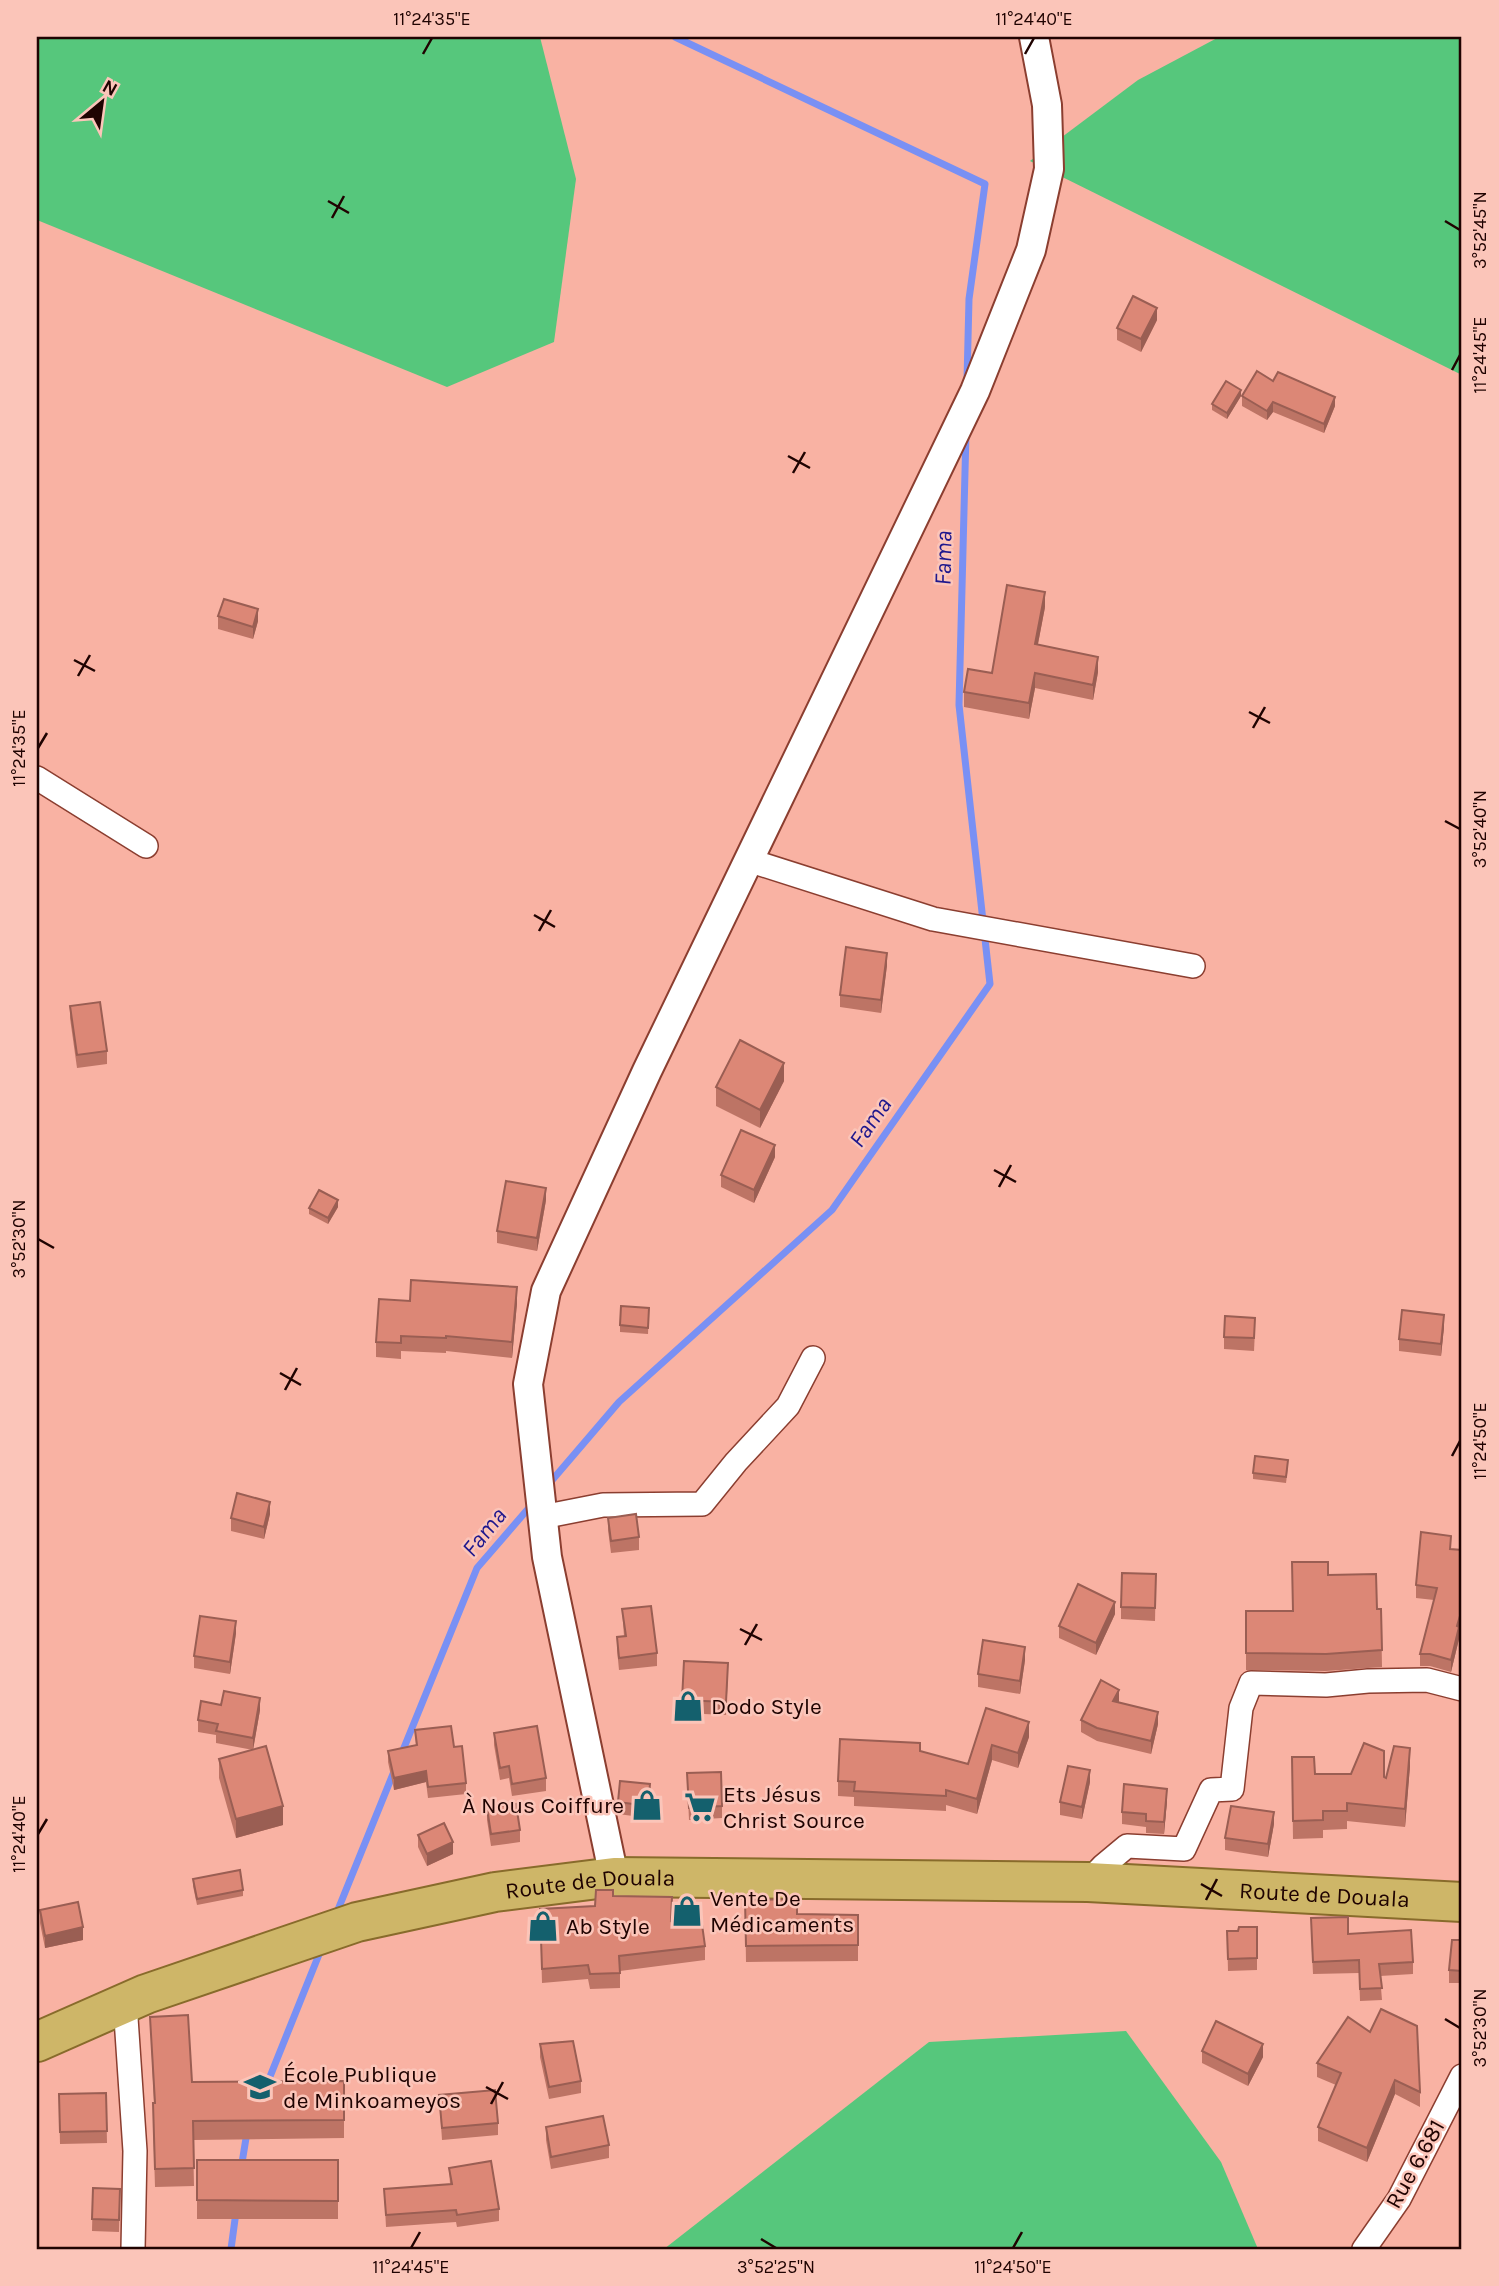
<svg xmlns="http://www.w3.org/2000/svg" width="1499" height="2286" viewBox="0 0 1499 2286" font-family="Karla,sans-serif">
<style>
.green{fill:#56c77c}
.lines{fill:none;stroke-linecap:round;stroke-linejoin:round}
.stream{stroke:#7990f4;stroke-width:7}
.minor-casing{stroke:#8b3e30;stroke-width:26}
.tertiary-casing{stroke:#8b3e30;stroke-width:32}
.trunk-casing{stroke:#886b2b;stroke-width:42}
.minor{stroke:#fff;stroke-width:23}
.tertiary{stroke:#fff;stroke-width:28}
.trunk{stroke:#ceb668;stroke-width:38}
.wall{fill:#bd7465}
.shaded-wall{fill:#9a5e53}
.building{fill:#dc8776;stroke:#9a5e53;stroke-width:2}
.ticks{fill:none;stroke:#1f0301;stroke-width:2.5}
.labels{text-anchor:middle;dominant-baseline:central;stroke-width:5;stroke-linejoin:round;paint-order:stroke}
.poi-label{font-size:23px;fill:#1f0301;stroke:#fbc5b9;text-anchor:start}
.street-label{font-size:23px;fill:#1f0301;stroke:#fbc5b9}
.water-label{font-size:24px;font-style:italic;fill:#1e178d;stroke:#fbc5b9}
.neatline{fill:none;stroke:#1f0301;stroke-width:2.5}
.ticks-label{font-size:18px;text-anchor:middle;fill:#1f0301}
</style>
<rect width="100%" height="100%" fill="#f9b2a3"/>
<!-- green -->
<g class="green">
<polygon points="37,37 540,37 576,179 554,342 447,387 37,220"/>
<polygon points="1219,37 1462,37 1462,375 1030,161 1138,80"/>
<polygon points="1126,2031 1221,2162 1258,2249 664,2249 929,2042"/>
</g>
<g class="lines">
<!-- stream -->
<g class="stream">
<polyline points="675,37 985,184 969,299 967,380"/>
<polyline points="548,1485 619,1402 832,1210 990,984 959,705 966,433"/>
<polyline points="401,1755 477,1568 534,1502"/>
<polyline points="335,1917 395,1769"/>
<polyline points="265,2089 322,1947"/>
<polyline points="241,2169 247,2132"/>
<polyline points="231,2249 236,2212"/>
</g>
<defs>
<g id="minor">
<polyline points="37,778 146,846"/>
<polyline points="748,860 933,919 1193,966"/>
<polyline points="542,1517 603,1505 702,1504 736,1462 788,1406 813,1358"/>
<polyline points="1088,1882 1103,1866 1127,1846 1184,1849 1211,1790 1232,1789 1241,1708 1251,1683 1326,1685 1368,1681 1427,1680 1462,1689"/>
<polyline points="125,2003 135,2151 133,2249"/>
<polyline points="1364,2249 1399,2199 1462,2076"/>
</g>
<polyline id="tertiary" points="614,1877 547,1557 528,1384 546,1291 647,1071 975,391 1031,250 1049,169 1047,105 1034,37"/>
<g id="trunk">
<path id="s1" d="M37 2042 146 1994 357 1922 495 1892 614 1877 1088 1882 1462 1902"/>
</g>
</defs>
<!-- minor casing -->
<use href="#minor" class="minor-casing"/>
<!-- tertiary casing -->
<use href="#tertiary" class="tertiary-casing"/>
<!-- trunk casing -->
<use href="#trunk" class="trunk-casing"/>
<!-- minor -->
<use href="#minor" class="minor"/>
<!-- tertiary -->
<use href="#tertiary" class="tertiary"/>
<!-- trunk -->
<use href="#trunk" class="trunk"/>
</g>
<!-- wall -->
<g class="wall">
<polygon points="1157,320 1141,352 1117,340 1117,328"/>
<polygon points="1273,381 1335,406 1324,433 1273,412 1267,420 1242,406 1242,396"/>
<polygon points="1241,396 1227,419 1212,410 1212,404"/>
<polygon points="1045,607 1038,644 1098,672 1093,700 1035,688 1029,719 964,707 964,692 992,673"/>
<polygon points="218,616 258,621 253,639 218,629"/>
<polygon points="887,965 881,1013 840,1007 840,995"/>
<polygon points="70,1006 107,1051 107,1064 77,1068 70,1018"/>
<polygon points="784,1081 760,1128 716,1106 716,1087"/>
<polygon points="775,1157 754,1203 721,1187 721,1175"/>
<polygon points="546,1200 537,1251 497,1243 497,1231"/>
<polygon points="338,1207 328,1224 309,1214 309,1208"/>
<polygon points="410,1301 517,1303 512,1358 446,1351 446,1353 401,1351 401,1359 376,1357 376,1342"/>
<polygon points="649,1308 648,1334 620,1332 620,1325"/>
<polygon points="1444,1327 1441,1356 1399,1351 1399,1339"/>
<polygon points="1255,1330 1254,1351 1224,1349 1224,1337"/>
<polygon points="1288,1466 1286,1483 1253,1479 1253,1473"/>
<polygon points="270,1514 264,1539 231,1531 231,1518"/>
<polygon points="608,1518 639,1537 639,1550 611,1553 608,1530"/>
<polygon points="1451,1549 1459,1631 1459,1639 1451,1672 1430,1666 1420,1666 1420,1654 1434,1600 1416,1598 1416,1585"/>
<polygon points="1156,1574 1155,1621 1121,1619 1121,1607"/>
<polygon points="1328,1575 1377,1609 1381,1609 1382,1667 1326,1671 1246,1670 1246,1611 1293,1611"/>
<polygon points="622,1609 657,1653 657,1666 619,1670 617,1649 617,1637 624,1636"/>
<polygon points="1115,1614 1096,1655 1059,1638 1059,1626"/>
<polygon points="236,1633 230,1674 194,1668 194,1656"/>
<polygon points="1025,1660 1020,1694 978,1687 978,1674"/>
<polygon points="728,1676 726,1715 682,1713 682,1700"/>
<polygon points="1119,1703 1158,1724 1151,1754 1097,1741 1081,1732 1081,1720"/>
<polygon points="221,1705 260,1710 253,1750 216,1743 216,1735 198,1732 198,1720"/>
<polygon points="986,1708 1029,1737 1018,1768 992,1760 977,1814 946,1805 946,1811 854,1806 854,1797 838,1796 838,1781 920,1751 968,1764"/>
<polygon points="415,1730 454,1747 466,1783 466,1794 428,1798 426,1782 394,1790 388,1762 388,1751 416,1746"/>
<polygon points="494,1733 546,1778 546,1791 512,1796 509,1778 500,1780 494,1745"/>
<polygon points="1292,1757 1315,1774 1386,1778 1410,1766 1405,1827 1347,1821 1347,1829 1323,1830 1323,1838 1293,1839"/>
<polygon points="219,1759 283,1825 236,1838 219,1778"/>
<polygon points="687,1773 722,1806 722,1818 689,1820"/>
<polygon points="1090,1782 1082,1819 1060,1815 1060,1802"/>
<polygon points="650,1796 648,1818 618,1814 618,1802"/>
<polygon points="1167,1801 1164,1834 1146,1833 1146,1827 1122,1824 1122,1812"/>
<polygon points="487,1808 520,1830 520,1842 491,1846 487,1820"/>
<polygon points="1274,1824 1268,1857 1225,1850 1225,1838"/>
<polygon points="418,1835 453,1854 427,1866 418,1847"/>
<polygon points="193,1879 243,1890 243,1896 197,1905 193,1886"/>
<polygon points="613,1896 672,1921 705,1946 705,1960 620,1971 620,1988 590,1989 588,1979 542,1983 540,1909 595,1906"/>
<polygon points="745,1900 797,1914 858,1915 858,1961 746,1962"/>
<polygon points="40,1910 83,1940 45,1948 40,1923"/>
<polygon points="1257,1927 1257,1970 1228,1971 1227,1931 1238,1931"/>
<polygon points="1311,1931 1348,1934 1413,1962 1413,1974 1380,1976 1382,2000 1360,2001 1359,1973 1313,1974"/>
<polygon points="1462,1940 1462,1983 1449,1983 1449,1970"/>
<polygon points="150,2017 192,2082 344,2081 344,2138 193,2140 194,2186 155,2187 153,2121 153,2103 154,2103"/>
<polygon points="1348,2017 1420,2092 1420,2107 1395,2094 1367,2162 1318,2141 1318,2127 1336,2085 1317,2077 1317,2063"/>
<polygon points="540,2044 581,2081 581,2093 549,2099 540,2057"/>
<polygon points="1202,2051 1263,2057 1248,2086 1202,2063"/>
<polygon points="106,2093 107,2143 60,2144 59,2094"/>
<polygon points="439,2095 498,2123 498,2135 442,2140"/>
<polygon points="546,2127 609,2145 609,2158 551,2169 546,2140"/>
<rect x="197" y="2160" width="141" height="59"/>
<polygon points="449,2168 499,2209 499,2221 457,2227 456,2222 386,2227 384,2189 450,2184"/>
<polygon points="93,2188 120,2189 119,2232 92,2231"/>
</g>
<!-- shaded-wall -->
<g class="shaded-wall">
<polygon points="1157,308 1157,320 1141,352 1141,339"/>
<polygon points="1241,390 1241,396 1227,419 1227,413"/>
<polygon points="1335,397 1335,406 1324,433 1324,424"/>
<polygon points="1273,402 1273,412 1267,420 1267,411"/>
<polygon points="1045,592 1045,607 1035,659 1035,644"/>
<polygon points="258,609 258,621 253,639 253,627"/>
<polygon points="1098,657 1098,672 1093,700 1093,685"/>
<polygon points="1035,673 1035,688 1029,719 1029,703"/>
<polygon points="887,953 887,965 881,1013 881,1000"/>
<polygon points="784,1063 784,1081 760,1128 760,1110"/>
<polygon points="775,1145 775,1157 754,1203 754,1190"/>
<polygon points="546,1188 546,1200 537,1251 537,1238"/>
<polygon points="338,1200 338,1207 328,1224 328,1218"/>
<polygon points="517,1287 517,1303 512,1358 512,1342"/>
<polygon points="1444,1315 1444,1327 1441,1356 1441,1344"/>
<polygon points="270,1502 270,1514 264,1539 264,1527"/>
<polygon points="1115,1602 1115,1614 1096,1655 1096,1643"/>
<polygon points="1462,1609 1462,1621 1459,1631 1459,1639 1451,1672 1451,1660 1457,1626"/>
<polygon points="236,1621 236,1633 230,1674 230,1662"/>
<polygon points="1025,1647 1025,1660 1020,1694 1020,1681"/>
<polygon points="1119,1690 1119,1702 1113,1701"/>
<polygon points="260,1698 260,1710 253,1750 253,1738"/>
<polygon points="1158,1712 1158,1724 1151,1754 1151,1741"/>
<polygon points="1029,1722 1029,1737 1018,1768 1018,1753"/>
<polygon points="992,1745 992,1760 977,1814 977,1799"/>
<polygon points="1410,1748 1410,1766 1405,1827 1405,1809"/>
<polygon points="1090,1770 1090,1782 1082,1819 1082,1807"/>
<polygon points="426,1771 426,1782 394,1790 394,1778"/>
<polygon points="650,1784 650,1796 648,1818 648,1806"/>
<polygon points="1167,1789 1167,1801 1164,1834 1164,1822"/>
<polygon points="283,1806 283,1825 236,1838 236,1819"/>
<polygon points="1274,1812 1274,1824 1268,1857 1268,1844"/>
<polygon points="453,1842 453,1854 427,1866 427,1854"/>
<polygon points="83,1927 83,1940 45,1948 45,1936"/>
<polygon points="1263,2044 1263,2057 1248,2086 1248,2074"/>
<polygon points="1395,2080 1395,2094 1367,2162 1367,2148"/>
</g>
<!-- building -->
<g class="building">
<polygon points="1133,296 1157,308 1141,339 1117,328"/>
<polygon points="1257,371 1273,381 1278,372 1335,397 1324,424 1273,402 1267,411 1242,396"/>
<polygon points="1226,381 1241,390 1227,413 1212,404"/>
<polygon points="1007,585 1045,592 1035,644 1098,657 1093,685 1035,673 1029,703 964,692 968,669 992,673"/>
<polygon points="224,599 258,609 253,627 218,616"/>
<polygon points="846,947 887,953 881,1000 840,995"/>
<polygon points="100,1002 107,1051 77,1055 70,1006"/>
<polygon points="740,1040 784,1063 760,1110 716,1087"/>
<polygon points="741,1130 775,1145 754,1190 721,1175"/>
<polygon points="506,1181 546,1188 537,1238 497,1231"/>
<polygon points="319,1190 338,1200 328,1218 309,1208"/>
<polygon points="411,1280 517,1287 512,1342 446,1336 446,1338 401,1336 401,1343 376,1342 379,1299 410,1301"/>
<polygon points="621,1306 649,1308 648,1328 620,1325"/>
<polygon points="1402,1310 1444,1315 1441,1344 1399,1339"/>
<polygon points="1225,1316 1255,1318 1254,1338 1224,1337"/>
<polygon points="1255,1456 1288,1460 1286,1477 1253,1473"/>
<polygon points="237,1493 270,1502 264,1527 231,1518"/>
<polygon points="636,1514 639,1537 611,1541 608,1518"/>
<polygon points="1421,1532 1451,1536 1450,1549 1462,1550 1462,1609 1457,1626 1459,1627 1451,1660 1430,1654 1420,1654 1437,1588 1416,1585"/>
<polygon points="1292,1562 1328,1562 1328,1575 1376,1574 1377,1609 1381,1609 1382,1650 1326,1654 1246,1653 1246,1611 1293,1611"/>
<polygon points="1122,1573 1156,1574 1155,1608 1121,1607"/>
<polygon points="1078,1584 1115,1602 1096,1643 1059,1626"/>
<polygon points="651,1606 657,1653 619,1658 617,1637 626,1636 622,1609"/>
<polygon points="200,1616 236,1621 230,1662 194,1656"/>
<polygon points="983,1640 1025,1647 1020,1681 978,1674"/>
<polygon points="684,1661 728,1663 726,1702 682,1700"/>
<polygon points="1101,1680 1119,1690 1113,1701 1158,1712 1151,1741 1097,1728 1081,1720"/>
<polygon points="224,1691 260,1698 253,1738 216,1731 218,1724 198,1720 201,1701 221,1705"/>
<polygon points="986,1708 1029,1722 1018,1753 992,1745 977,1799 946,1790 946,1796 854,1791 855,1782 838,1781 840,1739 920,1743 920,1751 968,1764"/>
<polygon points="451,1726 454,1747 462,1746 466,1783 428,1787 426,1771 394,1778 388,1751 417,1745 415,1730"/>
<polygon points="537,1726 546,1778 512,1784 509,1766 500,1768 494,1733"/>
<polygon points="1364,1743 1384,1751 1384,1777 1386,1778 1394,1746 1410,1748 1405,1809 1347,1803 1347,1811 1323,1811 1323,1820 1293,1821 1292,1757 1314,1757 1315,1774 1351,1774"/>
<polygon points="266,1746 283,1806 236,1819 219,1759"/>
<polygon points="1068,1766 1090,1770 1082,1807 1060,1802"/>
<polygon points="721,1772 722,1806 689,1808 687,1773"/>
<polygon points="620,1781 650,1784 648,1806 618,1802"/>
<polygon points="1124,1784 1167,1789 1164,1822 1146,1821 1146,1814 1122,1812"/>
<polygon points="516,1804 520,1830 491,1834 487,1808"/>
<polygon points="1231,1806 1274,1812 1268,1844 1225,1838"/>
<polygon points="444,1823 453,1842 427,1854 418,1835"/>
<polygon points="240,1870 243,1890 197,1899 193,1879"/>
<polygon points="596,1890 613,1890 613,1896 672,1897 671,1921 701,1917 705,1946 619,1956 620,1973 590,1974 588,1965 542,1969 540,1909 595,1906"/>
<polygon points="797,1899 797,1914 858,1915 858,1945 746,1946 745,1900"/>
<polygon points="78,1902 83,1927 45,1936 40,1910"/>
<polygon points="1348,1917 1348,1934 1411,1930 1413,1962 1379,1964 1382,1988 1360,1989 1359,1960 1313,1962 1311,1918"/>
<polygon points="1239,1927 1257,1927 1257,1958 1228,1959 1227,1931 1238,1931"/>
<polygon points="1452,1940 1462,1940 1462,1971 1449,1970"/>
<polygon points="1381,2009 1417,2026 1420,2092 1395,2080 1367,2148 1318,2127 1341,2073 1317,2063 1348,2017 1370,2032"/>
<polygon points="188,2015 192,2082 344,2081 344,2120 193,2121 194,2168 155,2169 153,2103 155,2103 150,2017"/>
<polygon points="1216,2021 1263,2044 1248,2074 1202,2051"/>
<polygon points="573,2041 581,2081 549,2087 540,2044"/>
<polygon points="495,2090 498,2123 442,2128 439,2095"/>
<polygon points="106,2093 107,2131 60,2132 59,2094"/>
<polygon points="603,2116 609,2145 551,2157 546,2127"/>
<polygon points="197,2160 338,2160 338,2201 197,2200"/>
<polygon points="491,2161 499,2209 457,2215 456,2210 386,2215 384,2189 452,2184 449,2168"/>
<polygon points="93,2188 120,2189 119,2220 92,2219"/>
</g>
<!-- ticks -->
<path class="ticks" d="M423 54 432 38M1025 54 1034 38M328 201 349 213M332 218 344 196M1445 221 1460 230M1452 370 1460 355M788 456 810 468M793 473 805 452M74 660 95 671M78 676 90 655M1249 712 1270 723M1253 728 1265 707M38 748 47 733M1445 821 1460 829M534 915 555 927M539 931 551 910M994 1170 1016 1182M999 1187 1011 1165M38 1239 54 1248M280 1373 301 1385M285 1390 297 1368M1452 1456 1460 1441M740 1629 762 1640M745 1645 757 1624M38 1834 47 1819M1201 1884 1222 1896M1206 1900 1217 1879M1445 2019 1460 2028M486 2087 508 2099M491 2104 503 2082M761 2239 776 2248M411 2248 420 2232M1013 2248 1022 2232"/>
<!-- icons -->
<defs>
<symbol id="shop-bare" viewBox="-9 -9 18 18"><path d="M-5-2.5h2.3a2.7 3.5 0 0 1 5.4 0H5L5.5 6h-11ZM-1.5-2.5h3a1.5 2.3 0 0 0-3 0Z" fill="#14606d" stroke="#fbc5b9" stroke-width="2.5" paint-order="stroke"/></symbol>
<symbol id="supermarket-bare" viewBox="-9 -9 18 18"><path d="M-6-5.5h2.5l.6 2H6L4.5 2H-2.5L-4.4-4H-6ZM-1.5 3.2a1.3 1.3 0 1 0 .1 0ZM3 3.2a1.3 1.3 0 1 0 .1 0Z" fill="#14606d" stroke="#fbc5b9" stroke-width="2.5" paint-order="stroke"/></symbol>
<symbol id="school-bare" viewBox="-9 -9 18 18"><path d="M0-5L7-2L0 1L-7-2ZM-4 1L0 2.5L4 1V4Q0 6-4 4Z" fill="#14606d" stroke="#fbc5b9" stroke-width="2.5" paint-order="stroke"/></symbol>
</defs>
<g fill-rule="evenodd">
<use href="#shop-bare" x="666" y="1684" width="44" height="44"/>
<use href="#shop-bare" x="625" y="1783" width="44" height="44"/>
<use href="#supermarket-bare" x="678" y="1785" width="44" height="44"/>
<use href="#shop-bare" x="665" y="1889" width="44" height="44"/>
<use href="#shop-bare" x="521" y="1904" width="44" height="44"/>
<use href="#school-bare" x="238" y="2065" width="44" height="44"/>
</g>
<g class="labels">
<!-- poi labels -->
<g class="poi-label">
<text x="711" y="1706">Dodo Style</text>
<text x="723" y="1794">Ets Jésus<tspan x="723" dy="26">Christ Source</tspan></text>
<text x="624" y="1805" text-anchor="end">À Nous Coiffure</text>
<text x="710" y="1898">Vente De<tspan x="710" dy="26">Médicaments</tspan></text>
<text x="566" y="1926">Ab Style</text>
<text x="283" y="2074">École Publique<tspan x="283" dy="26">de Minkoameyos</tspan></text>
</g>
<!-- street labels -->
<g class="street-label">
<text stroke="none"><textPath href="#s1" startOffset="579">Route de Douala</textPath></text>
<text stroke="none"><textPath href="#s1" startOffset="1314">Route de Douala</textPath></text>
<text transform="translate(1415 2164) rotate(-61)">Rue 6.681</text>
</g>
<!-- water labels -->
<g class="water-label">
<text transform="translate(943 558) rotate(-89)">Fama</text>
<text transform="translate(870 1122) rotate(-55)">Fama</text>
<text transform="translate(484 1532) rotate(-51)">Fama</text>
</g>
</g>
<!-- border -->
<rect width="1499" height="2286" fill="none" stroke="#fbc5b9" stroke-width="77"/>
<!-- north arrow -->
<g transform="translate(102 102) rotate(29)" stroke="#fbc5b9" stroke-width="5" paint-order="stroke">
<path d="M0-5L12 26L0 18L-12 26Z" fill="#1f0301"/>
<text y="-10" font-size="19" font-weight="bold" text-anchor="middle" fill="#1f0301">N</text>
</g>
<rect x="38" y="38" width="1422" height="2210" class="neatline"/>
<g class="ticks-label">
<text x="432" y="25">11°24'35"E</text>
<text x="1034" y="25">11°24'40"E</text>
<text transform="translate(1480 230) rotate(-90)" y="6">3°52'45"N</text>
<text transform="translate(1480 355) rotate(-90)" y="6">11°24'45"E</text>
<text transform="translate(19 748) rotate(-90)" y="6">11°24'35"E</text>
<text transform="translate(1480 829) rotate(-90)" y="6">3°52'40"N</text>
<text transform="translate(19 1239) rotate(-90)" y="6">3°52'30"N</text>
<text transform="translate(1480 1441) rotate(-90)" y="6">11°24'50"E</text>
<text transform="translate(19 1834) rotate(-90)" y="6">11°24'40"E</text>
<text transform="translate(1480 2028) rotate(-90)" y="6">3°52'30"N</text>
<text x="411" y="2273">11°24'45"E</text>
<text x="776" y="2273">3°52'25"N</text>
<text x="1013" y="2273">11°24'50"E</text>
</g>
</svg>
